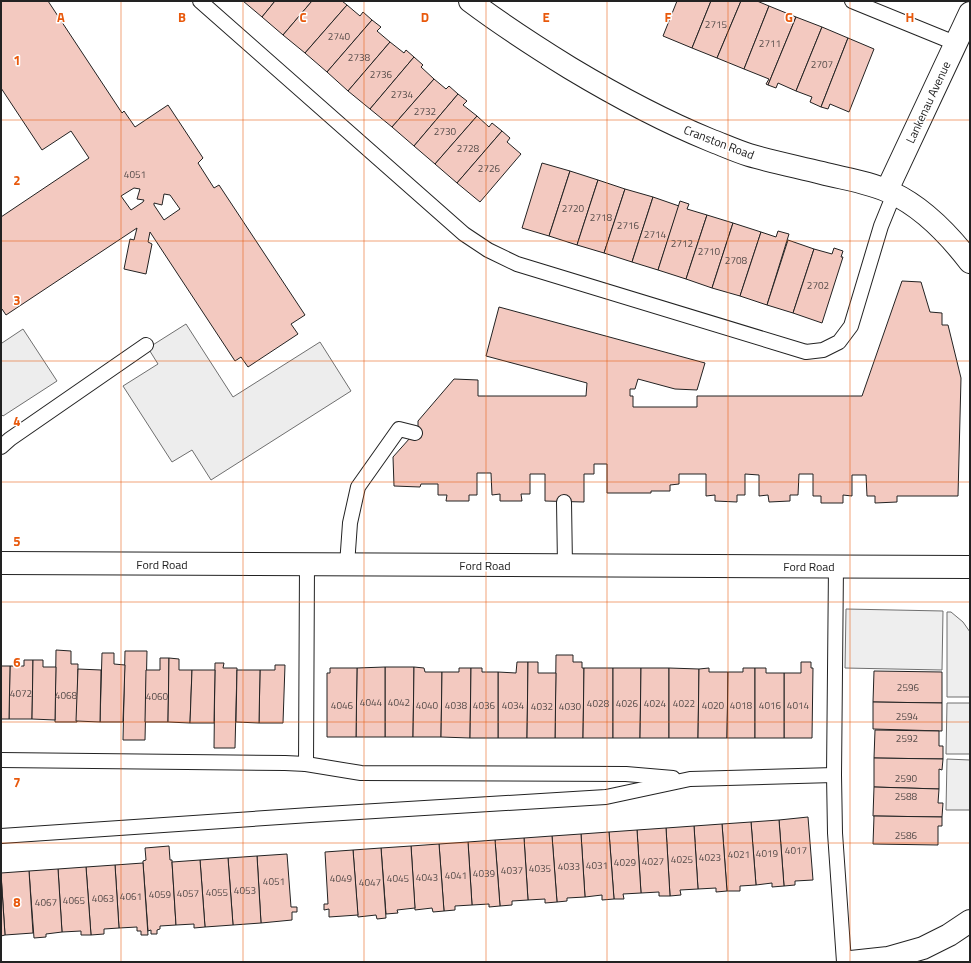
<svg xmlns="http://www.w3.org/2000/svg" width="971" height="963" viewBox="0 0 971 963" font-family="'Titillium Web',sans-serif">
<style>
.green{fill:#eee;stroke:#6f6f6f}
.parking{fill:#ededed;stroke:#6f6f6f}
.building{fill:#f3c9c0;stroke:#222;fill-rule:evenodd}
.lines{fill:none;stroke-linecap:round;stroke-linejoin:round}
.service-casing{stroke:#222;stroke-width:16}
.minor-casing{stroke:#222;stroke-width:24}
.secondary-casing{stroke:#222;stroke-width:24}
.service{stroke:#fff;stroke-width:14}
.minor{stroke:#fff;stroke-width:22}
.secondary{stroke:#fff;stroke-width:22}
.grid{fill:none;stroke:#e8590c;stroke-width:1;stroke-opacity:0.55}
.labels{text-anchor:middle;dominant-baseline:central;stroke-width:3;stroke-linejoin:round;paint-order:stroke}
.number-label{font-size:10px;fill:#564c4a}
.street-label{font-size:12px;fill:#222;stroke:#fff}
.grid-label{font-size:13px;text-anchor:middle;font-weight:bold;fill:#e8590c;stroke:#fff;stroke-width:3;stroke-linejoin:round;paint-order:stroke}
</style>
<rect width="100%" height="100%" fill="#fff"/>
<!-- green -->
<g class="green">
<polygon points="846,609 943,611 942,670 845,668"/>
<polygon points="947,612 951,612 963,622 970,632 970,697 947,697"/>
<polygon points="947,703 970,703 970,754 946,754"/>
<polygon points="947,759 970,760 970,810 946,810"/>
</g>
<!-- parking -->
<g class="parking">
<polygon points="186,324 233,397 320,342 351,391 211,480 192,450 172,462 123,386 158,364 148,348"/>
<polygon points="23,329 57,381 3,416 1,414 1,342 2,343"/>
</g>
<!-- building -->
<g class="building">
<path d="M1 1H48L122 113 124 111 135 127 168 105 203 158 198 163 214 188 219 185 305 315 291 324 298 334 248 367 241 357 235 361 150 232 148 242 152 244 146 274 124 269 130 239 134 240 137 228 6 315 2 309 1 310V217L89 158 71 131 42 150 1 88ZM134 188 140 189 137 199 144 200 143 202 131 210 121 196ZM164 194 170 195 180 209 164 220 154 205V203L162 205Z"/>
<polygon points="243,1 275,1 262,17"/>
<polygon points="275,1 312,1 283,35 262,17"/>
<polygon points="312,1 342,1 347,5 305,53 283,35"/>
<polygon points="677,1 711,1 692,48 663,36"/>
<polygon points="711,1 741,1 717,58 692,48"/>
<polygon points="741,1 757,1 769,6 744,69 717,58"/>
<polygon points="347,5 360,16 363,12 372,20 327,72 305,53"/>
<polygon points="769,6 796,17 768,85 766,84 769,79 744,69"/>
<polygon points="796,17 822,27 796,91 778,83 776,88 768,85"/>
<polygon points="372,20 381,27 377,31 390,42 348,91 327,72"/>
<polygon points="822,27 848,38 821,107 810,102 812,97 796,91"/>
<polygon points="848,38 874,49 849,112 830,104 828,109 821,107"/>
<polygon points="390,42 404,53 406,50 414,57 370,109 348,91"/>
<polygon points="414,57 423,65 421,67 434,79 392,127 370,109"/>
<polygon points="434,79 446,89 449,86 458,94 414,146 392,127"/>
<polygon points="458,94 467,101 463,105 477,116 435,164 414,146"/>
<polygon points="477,116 489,127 492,123 502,131 457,183 435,164"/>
<polygon points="502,131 510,138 507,142 521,154 480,202 457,183"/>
<polygon points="542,163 570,171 549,236 522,228"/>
<polygon points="570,171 598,180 577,245 549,236"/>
<polygon points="598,180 625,189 604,253 577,245"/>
<polygon points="625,189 653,197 632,262 604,253"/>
<polygon points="653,197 679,206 658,270 632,262"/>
<polygon points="680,201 689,204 687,209 707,215 686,279 658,270"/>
<polygon points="707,215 733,223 712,288 686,279"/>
<polygon points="733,223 761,232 740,296 712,288"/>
<polygon points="778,231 789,234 767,305 740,296 761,232 776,237"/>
<polygon points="788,240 814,249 793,313 767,305"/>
<polygon points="834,248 843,251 841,257 843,257 822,323 793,313 814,249 832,254"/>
<polygon points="902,281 921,282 930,312 942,313 942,325 948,325 961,378 958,496 897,496 897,502 875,503 875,496 867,496 866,475 852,475 852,496 843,495 843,503 821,503 821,496 813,496 813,474 799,474 798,495 790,495 790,501 769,502 768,495 759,496 759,475 745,474 745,495 737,495 737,502 715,501 715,495 706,496 706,474 679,474 679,484 670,485 670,491 651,491 651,493 607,493 607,464 594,464 594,474 584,474 584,502 545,501 545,474 530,474 530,494 521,494 522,501 500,501 500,494 492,495 491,473 477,473 477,495 469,495 469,501 446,501 447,495 438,495 438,484 421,484 420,487 394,486 393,457 418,429 418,421 454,379 478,380 478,396 586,396 587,383 486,356 499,307 705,363 697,390 675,389 638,379 635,389 630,389 630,396 633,396 633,407 697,407 697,396 862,396"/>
<polygon points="56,650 71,651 71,664 78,664 77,722 55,722"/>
<polygon points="125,651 147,651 145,740 123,740"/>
<polygon points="102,653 114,653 114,664 125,665 123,722 100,722"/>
<polygon points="556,655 573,655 573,662 582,662 582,668 584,668 583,738 555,738"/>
<polygon points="160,658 169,658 168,722 145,722 146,670 160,670"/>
<polygon points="169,658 179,659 179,670 192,670 190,723 168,722"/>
<polygon points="24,660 33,660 32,719 9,719 10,666 24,666"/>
<polygon points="33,660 43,660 43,667 56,667 55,720 32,719"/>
<polygon points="517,662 528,662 527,738 498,738 498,672 516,673"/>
<polygon points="528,662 538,662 538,673 556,673 555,738 527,738"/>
<polygon points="801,662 811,662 811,668 813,668 812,738 784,738 784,673 801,673"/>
<polygon points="215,663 224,663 223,668 237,668 235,748 214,748"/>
<polygon points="275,665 285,665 283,723 259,723 260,670 275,670"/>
<polygon points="1,666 10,666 9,719 1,719"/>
<polygon points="385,667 414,667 413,737 385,737"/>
<polygon points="385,667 385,737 356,737 357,668"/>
<polygon points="414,667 424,668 425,672 442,672 441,737 413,737"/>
<polygon points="330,668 357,668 356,737 327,737 327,673 330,673"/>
<polygon points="459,668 471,668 470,738 441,737 442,672 459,672"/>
<polygon points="471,668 482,668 482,672 498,672 498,738 470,738"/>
<polygon points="584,668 613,668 613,738 583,738"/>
<polygon points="613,668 641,668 640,738 613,738"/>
<polygon points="641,668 669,668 669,738 640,738"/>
<polygon points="669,668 699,669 698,738 669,738"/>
<polygon points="709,668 709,672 728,672 727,738 698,738 699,669"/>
<polygon points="743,668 755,668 755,738 727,738 728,672 743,672"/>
<polygon points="755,668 766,668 766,673 784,673 784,738 755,738"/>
<polygon points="78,669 101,670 100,722 76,721"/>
<polygon points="192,670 215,670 214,723 190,723"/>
<polygon points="237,670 260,670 259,723 236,722"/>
<polygon points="874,671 942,672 942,703 873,702"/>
<polygon points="873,702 942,703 942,731 873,729"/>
<polygon points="875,730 939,731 939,746 943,746 943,759 874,758"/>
<polygon points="874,758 943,759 942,770 939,769 939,789 874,787"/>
<polygon points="874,787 939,789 938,803 943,803 942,817 873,816"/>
<polygon points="874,816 942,817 942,826 938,826 938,845 873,844"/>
<polygon points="808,817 813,880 795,881 795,885 784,886 779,820"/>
<polygon points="779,820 784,886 772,887 772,883 756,885 751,822"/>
<polygon points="751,822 756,885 740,886 740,891 727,891 722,824"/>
<polygon points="722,824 727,891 716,892 716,888 698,889 694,826"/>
<polygon points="694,826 698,889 680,890 681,895 670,896 666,828"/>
<polygon points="666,828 670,896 659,896 659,892 641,893 637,830"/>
<polygon points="637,830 641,893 623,894 624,899 614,899 609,832"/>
<polygon points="609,832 614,899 602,900 602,895 585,897 581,834"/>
<polygon points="581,834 585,897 567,898 567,901 557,902 552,836"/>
<polygon points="552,836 557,902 545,903 545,899 528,900 524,838"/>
<polygon points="524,838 528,900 512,901 512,905 500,906 495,840"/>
<polygon points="495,840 500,906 489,907 489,904 472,905 468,842"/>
<polygon points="468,842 472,905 455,906 455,910 444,911 439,844"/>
<polygon points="439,844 444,911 433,912 432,908 415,910 411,846"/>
<polygon points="169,846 170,860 172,860 172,862 176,925 160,926 160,929 157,930 157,934 151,934 151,930 148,931 143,863 143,861 146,860 145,848"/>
<polygon points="411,846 415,908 397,910 398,913 386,914 381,848"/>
<polygon points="381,848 386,918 377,919 376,915 358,917 353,850"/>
<polygon points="353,850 358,915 329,917 329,909 324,910 324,904 328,904 325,852"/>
<polygon points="287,854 291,907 297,907 297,912 292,912 292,920 261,923 257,856"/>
<polygon points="257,856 261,923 233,925 228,858"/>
<polygon points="228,858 233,925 205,927 200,860"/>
<polygon points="200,860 205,927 194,928 194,924 176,925 172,862"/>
<polygon points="143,863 148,935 141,935 141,931 137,931 137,927 119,928 115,865"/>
<polygon points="115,865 119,928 104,929 104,934 91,935 86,867"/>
<polygon points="86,867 91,935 81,935 81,931 62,932 58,869"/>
<polygon points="58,869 62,932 46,934 46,937 34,938 29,871"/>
<polygon points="29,871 33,933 5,935 1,873"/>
<polygon points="1,875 5,935 1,936"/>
</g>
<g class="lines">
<defs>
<g id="service">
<polyline points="200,1 464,234 488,250 517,264 806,352 823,350 839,342 851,326 881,226 894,194"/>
<polyline points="852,1 955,43"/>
<polyline points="1,447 10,439 146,345"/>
<polyline points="564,502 565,565"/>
<polyline points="347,565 350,523 358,487 399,429 415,433"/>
<polyline points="836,566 834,775 835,833 844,962"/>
<polyline points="1,760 285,763 306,764 361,773 626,774 673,778"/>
<polyline points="306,764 307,565"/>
<polyline points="1,836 310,815 606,797 690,779 834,775"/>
</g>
<g id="minor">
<path d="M470 1C502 25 536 47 570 68 615 95 661 120 710 140 723 145 736 151 749 155 773 162 798 167 822 173 845 179 870 182 892 193 922 207 950 236 970 262"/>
<polyline points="887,190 970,13"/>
<polyline points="851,962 888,958 923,948 949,935 970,921"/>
</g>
<polyline id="secondary" points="1,563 970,567"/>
</defs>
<!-- service casing -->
<use href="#service" class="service-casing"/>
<!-- minor casing -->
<use href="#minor" class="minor-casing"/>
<!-- secondary casing -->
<use href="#secondary" class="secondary-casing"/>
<!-- service -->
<use href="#service" class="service"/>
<!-- minor -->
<use href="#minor" class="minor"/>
<!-- secondary -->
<use href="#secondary" class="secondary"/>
</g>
<!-- grid -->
<path class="grid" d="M121 1V962M243 1V962M364 1V962M486 1V962M607 1V962M728 1V962M850 1V962M1 120H970M1 241H970M1 361H970M1 482H970M1 602H970M1 722H970M1 843H970"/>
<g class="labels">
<!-- number labels -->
<g class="number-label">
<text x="716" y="24">2715</text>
<text x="339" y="36">2740</text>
<text x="770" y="43">2711</text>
<text x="359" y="57">2738</text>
<text x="822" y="64">2707</text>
<text x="381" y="74">2736</text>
<text x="402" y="94">2734</text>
<text x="425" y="111">2732</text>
<text x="445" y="131">2730</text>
<text x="468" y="148">2728</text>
<text x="489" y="168">2726</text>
<text x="135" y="174">4051</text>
<text x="573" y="208">2720</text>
<text x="601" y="217">2718</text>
<text x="628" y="225">2716</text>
<text x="655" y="234">2714</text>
<text x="682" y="243">2712</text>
<text x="709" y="251">2710</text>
<text x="736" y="260">2708</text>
<text x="818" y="285">2702</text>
<text x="908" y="687">2596</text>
<text x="21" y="693">4072</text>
<text x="66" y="695">4068</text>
<text x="157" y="696">4060</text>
<text x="371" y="702">4044</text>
<text x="399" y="702">4042</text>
<text x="598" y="703">4028</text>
<text x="627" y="703">4026</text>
<text x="655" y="703">4024</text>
<text x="684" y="703">4022</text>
<text x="342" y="705">4046</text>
<text x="427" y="705">4040</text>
<text x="456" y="705">4038</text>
<text x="484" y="705">4036</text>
<text x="513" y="705">4034</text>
<text x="713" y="705">4020</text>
<text x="741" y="705">4018</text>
<text x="770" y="705">4016</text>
<text x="798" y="705">4014</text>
<text x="542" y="706">4032</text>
<text x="570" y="706">4030</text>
<text x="907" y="716">2594</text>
<text x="907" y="738">2592</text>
<text x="906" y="778">2590</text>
<text x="906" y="796">2588</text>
<text x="906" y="835">2586</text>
<text x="796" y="850">4017</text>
<text x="767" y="853">4019</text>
<text x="739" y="854">4021</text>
<text x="710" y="857">4023</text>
<text x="682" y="859">4025</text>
<text x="653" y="861">4027</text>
<text x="625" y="862">4029</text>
<text x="597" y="865">4031</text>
<text x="569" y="866">4033</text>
<text x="540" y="868">4035</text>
<text x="512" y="870">4037</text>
<text x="484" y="873">4039</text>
<text x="456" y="875">4041</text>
<text x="427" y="877">4043</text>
<text x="341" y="878">4049</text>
<text x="398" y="878">4045</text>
<text x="274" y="881">4051</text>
<text x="370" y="882">4047</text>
<text x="245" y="890">4053</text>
<text x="217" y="892">4055</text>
<text x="188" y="893">4057</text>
<text x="160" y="894">4059</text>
<text x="131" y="896">4061</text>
<text x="103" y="898">4063</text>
<text x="74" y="900">4065</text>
<text x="46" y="902">4067</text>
</g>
<!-- street labels -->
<g class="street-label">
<text transform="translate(928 102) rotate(-65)">Lankenau Avenue</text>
<text transform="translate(719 142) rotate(21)">Cranston Road</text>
<text x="162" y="564">Ford Road</text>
<text x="485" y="565">Ford Road</text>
<text x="809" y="566">Ford Road</text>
</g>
</g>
<g class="grid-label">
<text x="61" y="22">A</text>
<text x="182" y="22">B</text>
<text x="303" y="22">C</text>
<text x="425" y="22">D</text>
<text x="546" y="22">E</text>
<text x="668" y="22">F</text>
<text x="789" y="22">G</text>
<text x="910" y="22">H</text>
<text x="17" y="65">1</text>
<text x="17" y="185">2</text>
<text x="17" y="305">3</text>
<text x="17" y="426">4</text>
<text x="17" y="546">5</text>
<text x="17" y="667">6</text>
<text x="17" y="787">7</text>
<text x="17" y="907">8</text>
</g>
<!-- border -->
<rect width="971" height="963" fill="none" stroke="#222222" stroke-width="4"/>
</svg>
